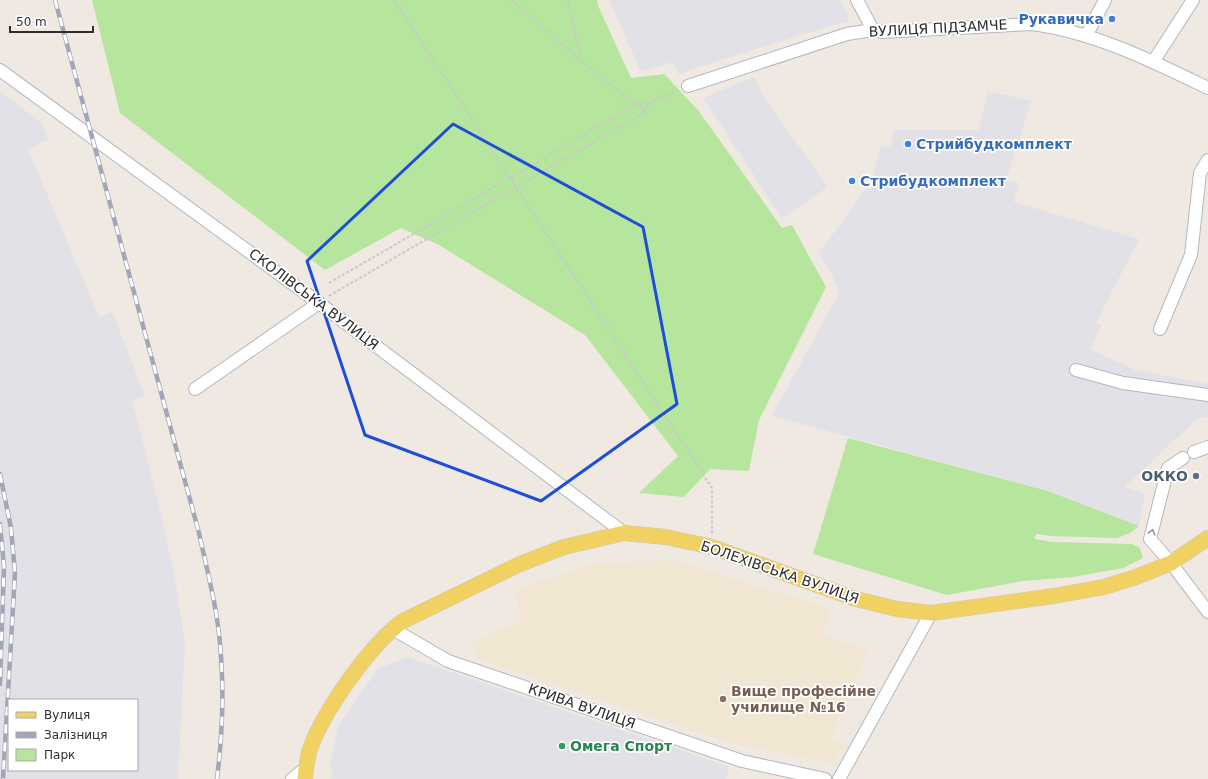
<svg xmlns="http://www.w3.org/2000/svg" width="1208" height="779" viewBox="0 0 1208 779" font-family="'DejaVu Sans',sans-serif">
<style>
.industrial{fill:#e3e1e8;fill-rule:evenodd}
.education{fill:#f0e6d1}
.green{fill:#b6e59e}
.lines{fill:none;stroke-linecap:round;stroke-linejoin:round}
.minor-casing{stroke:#b4b7c1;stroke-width:14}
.major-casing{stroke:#c9c9c9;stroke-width:16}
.path{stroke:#c9c9c9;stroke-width:2;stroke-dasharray:3 2;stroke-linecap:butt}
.minor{stroke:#fff;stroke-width:12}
.major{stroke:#f2d163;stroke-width:15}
.rail-casing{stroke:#a3a6b8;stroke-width:4.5}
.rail{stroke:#fff;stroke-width:3;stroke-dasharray:9;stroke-linecap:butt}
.oneway{stroke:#969696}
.marked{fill:none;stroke:#1d4ed8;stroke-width:3;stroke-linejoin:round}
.shop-dot{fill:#3f7fe0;stroke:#fff;stroke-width:1.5}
.service-dot{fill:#5c6f8a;stroke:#fff;stroke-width:1.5}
.education-dot{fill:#8d6e63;stroke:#fff;stroke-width:1.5}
.leisure-dot{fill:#2e9e5b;stroke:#fff;stroke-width:1.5}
.labels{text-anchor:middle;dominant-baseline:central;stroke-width:3.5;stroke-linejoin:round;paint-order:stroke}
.shop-label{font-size:14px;font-weight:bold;fill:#366cbe;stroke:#fff;text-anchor:start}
.street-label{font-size:14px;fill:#2e2e2e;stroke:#fff}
.service-label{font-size:14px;font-weight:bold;fill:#4e5e75;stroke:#fff;text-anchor:end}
.education-label{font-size:14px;font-weight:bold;fill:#785e54;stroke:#fff;text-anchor:start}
.leisure-label{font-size:14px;font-weight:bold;fill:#27864d;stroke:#fff;text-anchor:start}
</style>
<rect width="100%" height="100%" fill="#efe9e1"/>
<!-- industrial -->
<g class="industrial">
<polygon points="609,0 840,0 849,17 848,22 830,26 689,70 679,75 673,62 641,72"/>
<polygon points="754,77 765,99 828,187 782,218 703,98"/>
<polygon points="988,91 1031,101 1006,180 1019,183 1014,202 1139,239 1096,323 1102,325 1090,349 1135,370 1208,384 1208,418 1199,417 1125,487 1145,494 1139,526 1048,491 772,416 839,293 832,274 819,253 872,181 881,146 890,147 894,130 979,130"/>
<path d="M0 92 41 122 48 139 28 149 99 317 112 311 145 396 132 400 162 518 176 585 185 644 178 779H0ZM9 700H137V770H9Z"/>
<polygon points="407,657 730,767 725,779 331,779 333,772 330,765 338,726 378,669"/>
</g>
<!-- education -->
<polygon class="education" points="674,560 830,609 822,635 868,650 831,739 844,746 831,763 730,743 478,659 472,643 520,621 516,589 597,563"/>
<!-- green -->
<g class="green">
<polygon points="92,0 597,0 599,8 631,78 664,74 698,110 782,228 792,225 826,287 759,420 749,471 710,469 684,497 639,493 678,456 585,335 439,245 401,228 325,270 120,113"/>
<polygon points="848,438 1048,491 1139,526 1130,533 1117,538 1051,536 1036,534 1035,539 1052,542 1132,544 1140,548 1143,558 1123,568 1073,577 1023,581 947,595 813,554"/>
</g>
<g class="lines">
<defs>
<g id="minor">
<polyline points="857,0 873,30"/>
<polyline points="1086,36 1105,0"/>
<polyline points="1153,62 1193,0"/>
<polyline points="0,70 319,303 624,533"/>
<path d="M688 86 847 34 873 30 882 32 1032 24C1094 32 1152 61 1208 88"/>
<polyline points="1160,329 1191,255 1200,173 1208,160"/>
<polyline points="1076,370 1123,383 1208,395"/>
<polyline points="195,389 319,303"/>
<polyline points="1194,452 1208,447"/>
<polyline points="1183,458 1168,468 1150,539 1171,563 1208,612"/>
<polyline points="393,629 448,661 742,761 825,779"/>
<polyline points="292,779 307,767"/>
<polyline points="839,779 931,613"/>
</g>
<path id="major" d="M305 779C306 769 307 758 310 749 324 710 370 645 403 621L520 564 564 547 624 533 666 537 712 547 856 599 897 609 931 613 1054 596 1104 587 1136 577 1171 563 1208 538"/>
</defs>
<!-- minor casing -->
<use href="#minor" class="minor-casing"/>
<!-- major casing -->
<use href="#major" class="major-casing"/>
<!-- path -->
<g class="path">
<polyline points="394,0 712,488 712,533"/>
<polyline points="512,0 581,61 568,0"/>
<polyline points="581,61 645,112"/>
<polyline points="329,283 639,103 648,104"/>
<polyline points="329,296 645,112 648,104 678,90"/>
</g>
<!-- minor -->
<use href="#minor" class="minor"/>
<!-- major -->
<use href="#major" class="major"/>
<defs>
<g id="rail">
<path d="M55 0 199 533C208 574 219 615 221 657 224 698 222 738 217 779"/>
<polyline points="0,474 11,528 15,573 3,779"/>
<polyline points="0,524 4,566 0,684"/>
</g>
</defs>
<!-- rail casing -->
<use href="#rail" class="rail-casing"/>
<!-- rail -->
<use href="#rail" class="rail"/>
</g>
<!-- one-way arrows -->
<defs><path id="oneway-chevron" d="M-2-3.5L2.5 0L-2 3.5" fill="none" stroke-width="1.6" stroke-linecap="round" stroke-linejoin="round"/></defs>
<use class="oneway" href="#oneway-chevron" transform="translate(1152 532) rotate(-75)"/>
<!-- marked area -->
<path class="marked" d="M453 124 643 227 677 404 541 501 365 435 307 261Z"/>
<!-- markers -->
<g class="shop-dot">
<circle cx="1112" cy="19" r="4"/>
<circle cx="908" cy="144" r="4"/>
<circle cx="852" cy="181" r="4"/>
</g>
<circle class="service-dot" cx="1196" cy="476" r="4"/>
<circle class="education-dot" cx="723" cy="699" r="4"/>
<circle class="leisure-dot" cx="562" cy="746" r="4"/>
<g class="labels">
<!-- shop labels -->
<g class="shop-label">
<text x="1104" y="19" text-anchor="end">Рукавичка</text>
<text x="916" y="144">Стрийбудкомплект</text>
<text x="860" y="181">Стрибудкомплект</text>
</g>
<!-- street labels -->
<g class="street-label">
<text transform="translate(938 28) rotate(-3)">ВУЛИЦЯ ПІДЗАМЧЕ</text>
<text transform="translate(314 299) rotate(37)">СКОЛІВСЬКА ВУЛИЦЯ</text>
<text transform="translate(780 572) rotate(19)">БОЛЕХІВСЬКА ВУЛИЦЯ</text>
<text transform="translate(582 706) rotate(19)">КРИВА ВУЛИЦЯ</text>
</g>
<!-- service labels -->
<g class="service-label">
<text x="1188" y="476">ОККО</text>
</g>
<!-- education labels -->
<g class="education-label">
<text x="731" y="691">Вище професійне<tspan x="731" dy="16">училище №16</tspan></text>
</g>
<!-- leisure labels -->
<g class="leisure-label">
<text x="570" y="746">Омега Спорт</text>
</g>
</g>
<!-- legend -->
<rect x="8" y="699" width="130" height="72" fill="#ffffff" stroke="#ababab"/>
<rect x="16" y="712" width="20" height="6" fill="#f2d163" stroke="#ababab"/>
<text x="44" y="719" font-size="12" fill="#2e2e2e">Вулиця</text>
<rect x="16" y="732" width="20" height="6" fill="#a3a6b8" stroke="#ababab"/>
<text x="44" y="739" font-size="12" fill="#2e2e2e">Залізниця</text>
<rect x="16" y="749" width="20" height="12" fill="#b6e59e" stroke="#ababab"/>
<text x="44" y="759" font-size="12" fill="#2e2e2e">Парк</text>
<!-- scale -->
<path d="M10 26v6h83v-6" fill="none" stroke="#2e2e2e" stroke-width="2"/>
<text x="16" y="26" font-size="12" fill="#2e2e2e" stroke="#ffffff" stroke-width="3" paint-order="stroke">50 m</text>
</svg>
